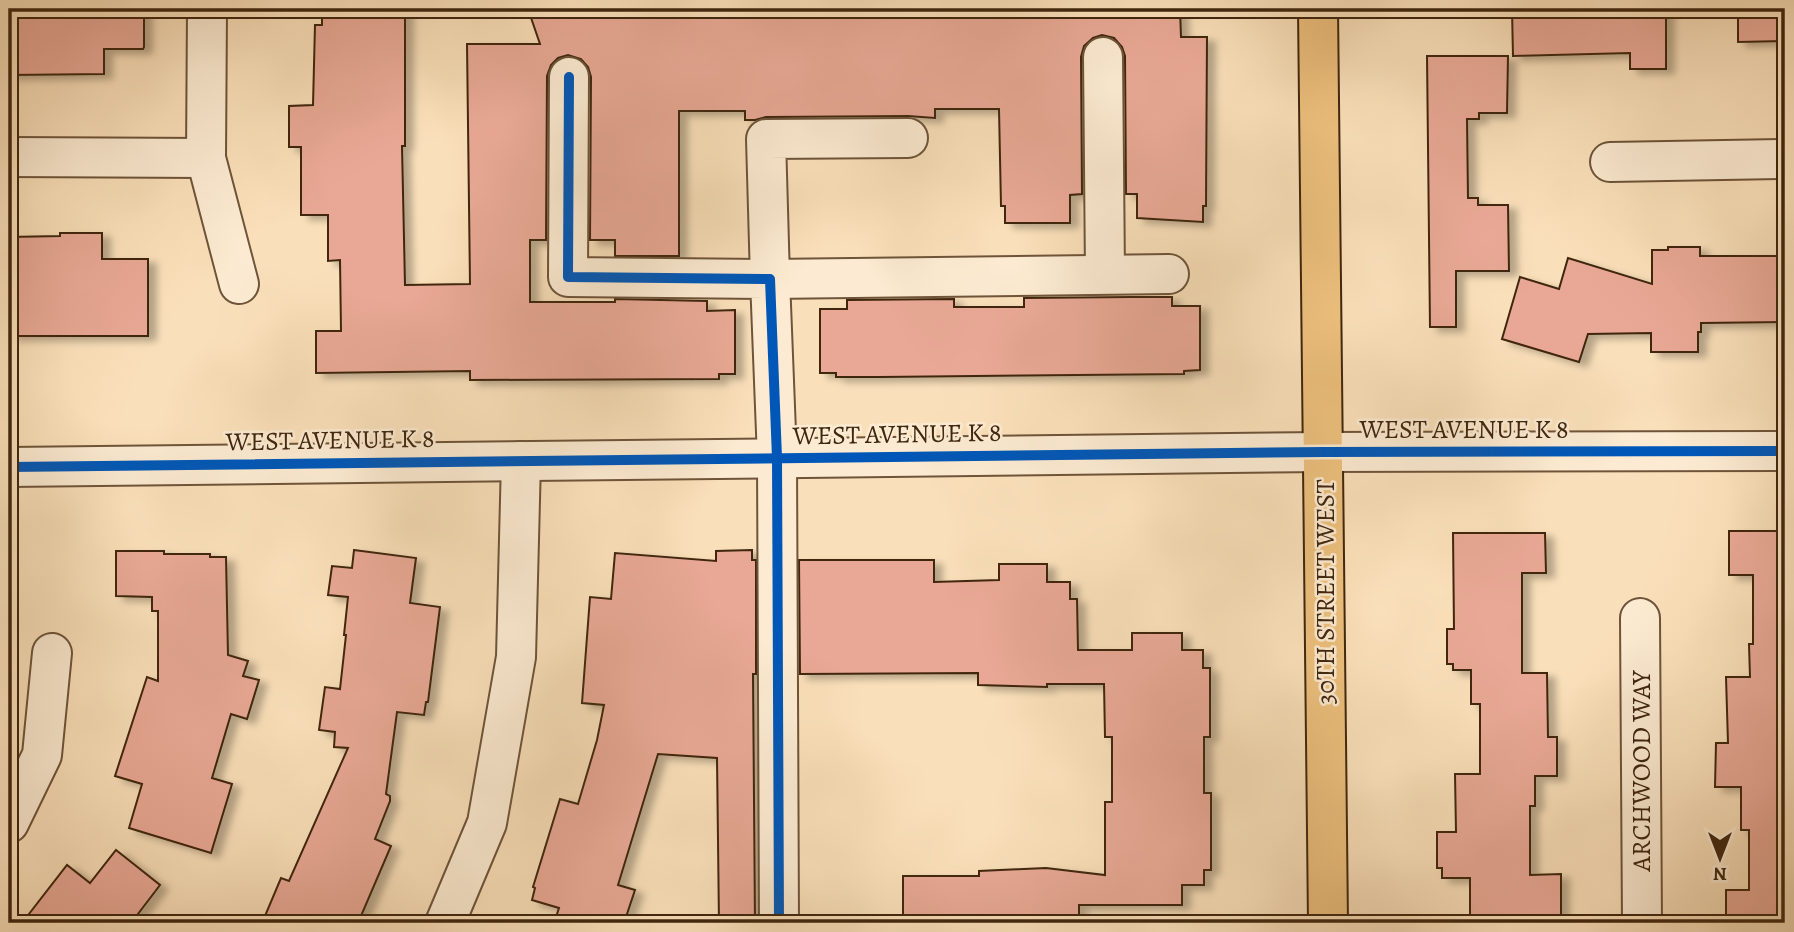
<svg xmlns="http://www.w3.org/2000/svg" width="1794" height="932" viewBox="0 0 1794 932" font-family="Alegreya,serif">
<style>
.building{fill:#e8a895;stroke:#3f260e;stroke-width:2;filter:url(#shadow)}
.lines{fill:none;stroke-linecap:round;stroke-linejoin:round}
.minor-casing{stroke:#6e5439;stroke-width:42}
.major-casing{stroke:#3f260e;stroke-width:42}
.minor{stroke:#fcebd2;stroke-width:38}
.major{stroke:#edc07d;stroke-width:38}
.cycleway-casing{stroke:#fcebd2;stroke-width:15}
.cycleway{stroke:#0057b8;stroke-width:10}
.labels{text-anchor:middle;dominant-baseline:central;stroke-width:5;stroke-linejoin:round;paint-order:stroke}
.street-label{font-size:26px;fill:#3f260e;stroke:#fcebd2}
</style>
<defs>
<filter id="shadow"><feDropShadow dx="8" dy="4.5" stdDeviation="3.5" flood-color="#0004"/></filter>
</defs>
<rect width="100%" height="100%" fill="#fae0ba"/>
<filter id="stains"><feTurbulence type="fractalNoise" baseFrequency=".00286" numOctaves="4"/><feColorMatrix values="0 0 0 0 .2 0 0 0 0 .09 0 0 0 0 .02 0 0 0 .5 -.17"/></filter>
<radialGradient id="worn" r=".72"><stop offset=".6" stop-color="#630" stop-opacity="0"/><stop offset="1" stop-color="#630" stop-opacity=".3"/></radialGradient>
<!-- building -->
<g class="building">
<polygon points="9,9 144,9 144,47 143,49 104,49 104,74 9,75"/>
<polygon points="322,9 405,9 405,146 402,146 405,285 470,284 467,44 540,44 528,9 1180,9 1181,37 1207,37 1206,206 1203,206 1203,222 1137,218 1137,194 1126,194 1125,56 1122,47 1114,38 1102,35 1093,38 1084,46 1081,57 1082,194 1070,195 1070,223 1005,223 1005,206 1001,206 999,109 935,109 935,118 908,116 766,117 755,120 745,120 745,111 679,111 679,256 615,256 615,240 590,240 591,77 588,67 581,59 568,55 558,58 551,65 547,76 546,240 530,240 530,302 615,302 615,299 707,301 707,311 735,310 735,374 719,374 719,379 470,380 470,371 316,373 316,331 341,331 340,260 328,261 328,215 301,215 301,147 289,147 289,106 313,105 315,25 322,25"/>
<polygon points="1512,9 1666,9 1666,69 1630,69 1630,53 1513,56"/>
<polygon points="1738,9 1785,9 1785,41 1738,42"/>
<polygon points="1427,56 1508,56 1507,113 1479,113 1479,119 1467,119 1468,198 1478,198 1478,205 1508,205 1509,271 1456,271 1456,327 1430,327"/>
<polygon points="60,233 102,233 102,259 148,259 148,336 9,336 9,237 60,236"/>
<polygon points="1668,247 1700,247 1700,256 1785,256 1785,322 1701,323 1701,332 1698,332 1698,352 1651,352 1651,333 1588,334 1579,362 1502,339 1520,277 1559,289 1568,258 1652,284 1652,250 1668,250"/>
<polygon points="1132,297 1172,297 1172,306 1200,306 1200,370 1184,371 1184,374 880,377 836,377 836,373 820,373 820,309 847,309 847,300 954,299 954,307 1024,307 1024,298"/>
<polygon points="1729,531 1785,531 1785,920 1765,920 1765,923 1726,923 1726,890 1749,890 1749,830 1741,830 1741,787 1715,787 1716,743 1728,743 1726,677 1750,677 1749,644 1753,644 1753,575 1729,575"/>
<polygon points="1453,533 1545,533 1546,573 1522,573 1522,673 1547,673 1548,737 1557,737 1557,776 1535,776 1535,806 1530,806 1530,875 1561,874 1561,915 1470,915 1470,878 1442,878 1442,868 1437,868 1437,832 1456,832 1455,774 1480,774 1480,704 1471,704 1471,670 1453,670 1453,664 1447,664 1447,629 1454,629"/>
<polygon points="354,550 416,558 410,603 440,607 428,702 426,702 424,715 397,712 386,794 390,796 390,801 375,839 391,846 358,923 262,923 281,878 289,881 348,748 334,747 335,732 319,730 325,687 340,689 346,635 344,635 348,597 328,595 332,566 352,568"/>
<polygon points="752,550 752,560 756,560 756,674 753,674 755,923 719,923 717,758 658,754 618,885 635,890 624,923 554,923 559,908 532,900 535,888 533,887 560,799 578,804 597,740 604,705 582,703 590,597 611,599 615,553 716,561 716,551"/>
<polygon points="116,551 164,551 164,554 210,554 210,557 226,557 228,655 248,661 243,676 259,680 247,719 231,714 212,778 232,784 211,853 129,828 142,784 115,776 147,677 158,681 158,611 152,611 152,597 116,596"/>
<polygon points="799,560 934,560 934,582 999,580 999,564 1047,564 1047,582 1070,582 1070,599 1077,599 1078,650 1132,650 1132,633 1182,633 1182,650 1203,650 1203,668 1210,668 1210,737 1204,737 1204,793 1211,793 1211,870 1204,870 1204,885 1182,885 1182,905 1079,905 1079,915 1072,915 1072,923 903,923 903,876 979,876 979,871 1046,868 1105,875 1105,802 1112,802 1112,737 1105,737 1104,684 1047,684 1047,687 978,685 978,673 800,674"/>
<polygon points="116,850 160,885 131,923 22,923 67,865 90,883"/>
</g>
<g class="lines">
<defs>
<g id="minor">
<polyline points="207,9 206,158 239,284"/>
<polyline points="1103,57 1105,274"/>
<polyline points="569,77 568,277 770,279 777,458 779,923"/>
<polyline points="908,138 766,139 770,279 1169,274"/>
<polyline points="9,157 206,158"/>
<polyline points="1610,162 1785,159"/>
<polyline points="9,467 1324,452 1785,451"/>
<polyline points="1640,618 1642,923"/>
<polyline points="9,823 42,755 52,653"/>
<polyline points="445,923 487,823 516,657 521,461"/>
</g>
<polyline id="major" points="1318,9 1328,923"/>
</defs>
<!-- minor casing -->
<use href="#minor" class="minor-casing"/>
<!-- major casing -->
<use href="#major" class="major-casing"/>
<!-- minor -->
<use href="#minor" class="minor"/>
<!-- major -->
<use href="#major" class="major"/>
<defs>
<g id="cycleway">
<polyline points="569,77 568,277 770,279 777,458 779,923"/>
<polyline points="9,467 1324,452 1785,451"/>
</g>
</defs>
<!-- cycleway casing -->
<use href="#cycleway" class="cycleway-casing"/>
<!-- cycleway -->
<use href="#cycleway" class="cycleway"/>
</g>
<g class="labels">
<!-- street labels -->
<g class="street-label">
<text x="1464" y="429">WEST AVENUE K 8</text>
<text transform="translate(897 434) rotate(-1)">WEST AVENUE K 8</text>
<text transform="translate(330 440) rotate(-1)">WEST AVENUE K 8</text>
<text transform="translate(1325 592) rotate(-90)">30TH STREET WEST</text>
<text transform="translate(1641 771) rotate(-90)">ARCHWOOD WAY</text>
</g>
</g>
<!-- margin -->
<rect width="1794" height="932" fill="none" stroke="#fae0ba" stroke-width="35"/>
<rect x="10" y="10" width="1773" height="911" fill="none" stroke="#3f260e" stroke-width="3.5"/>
<rect x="18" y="18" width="1759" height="897" fill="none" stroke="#3f260e" stroke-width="2"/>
<!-- north arrow -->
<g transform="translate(1720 858) rotate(180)" stroke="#fcebd2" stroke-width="5" paint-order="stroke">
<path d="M0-5L12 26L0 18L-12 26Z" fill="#3f260e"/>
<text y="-10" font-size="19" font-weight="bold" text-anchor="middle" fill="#3f260e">N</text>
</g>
<rect width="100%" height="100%" filter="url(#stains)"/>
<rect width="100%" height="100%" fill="url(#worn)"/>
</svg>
